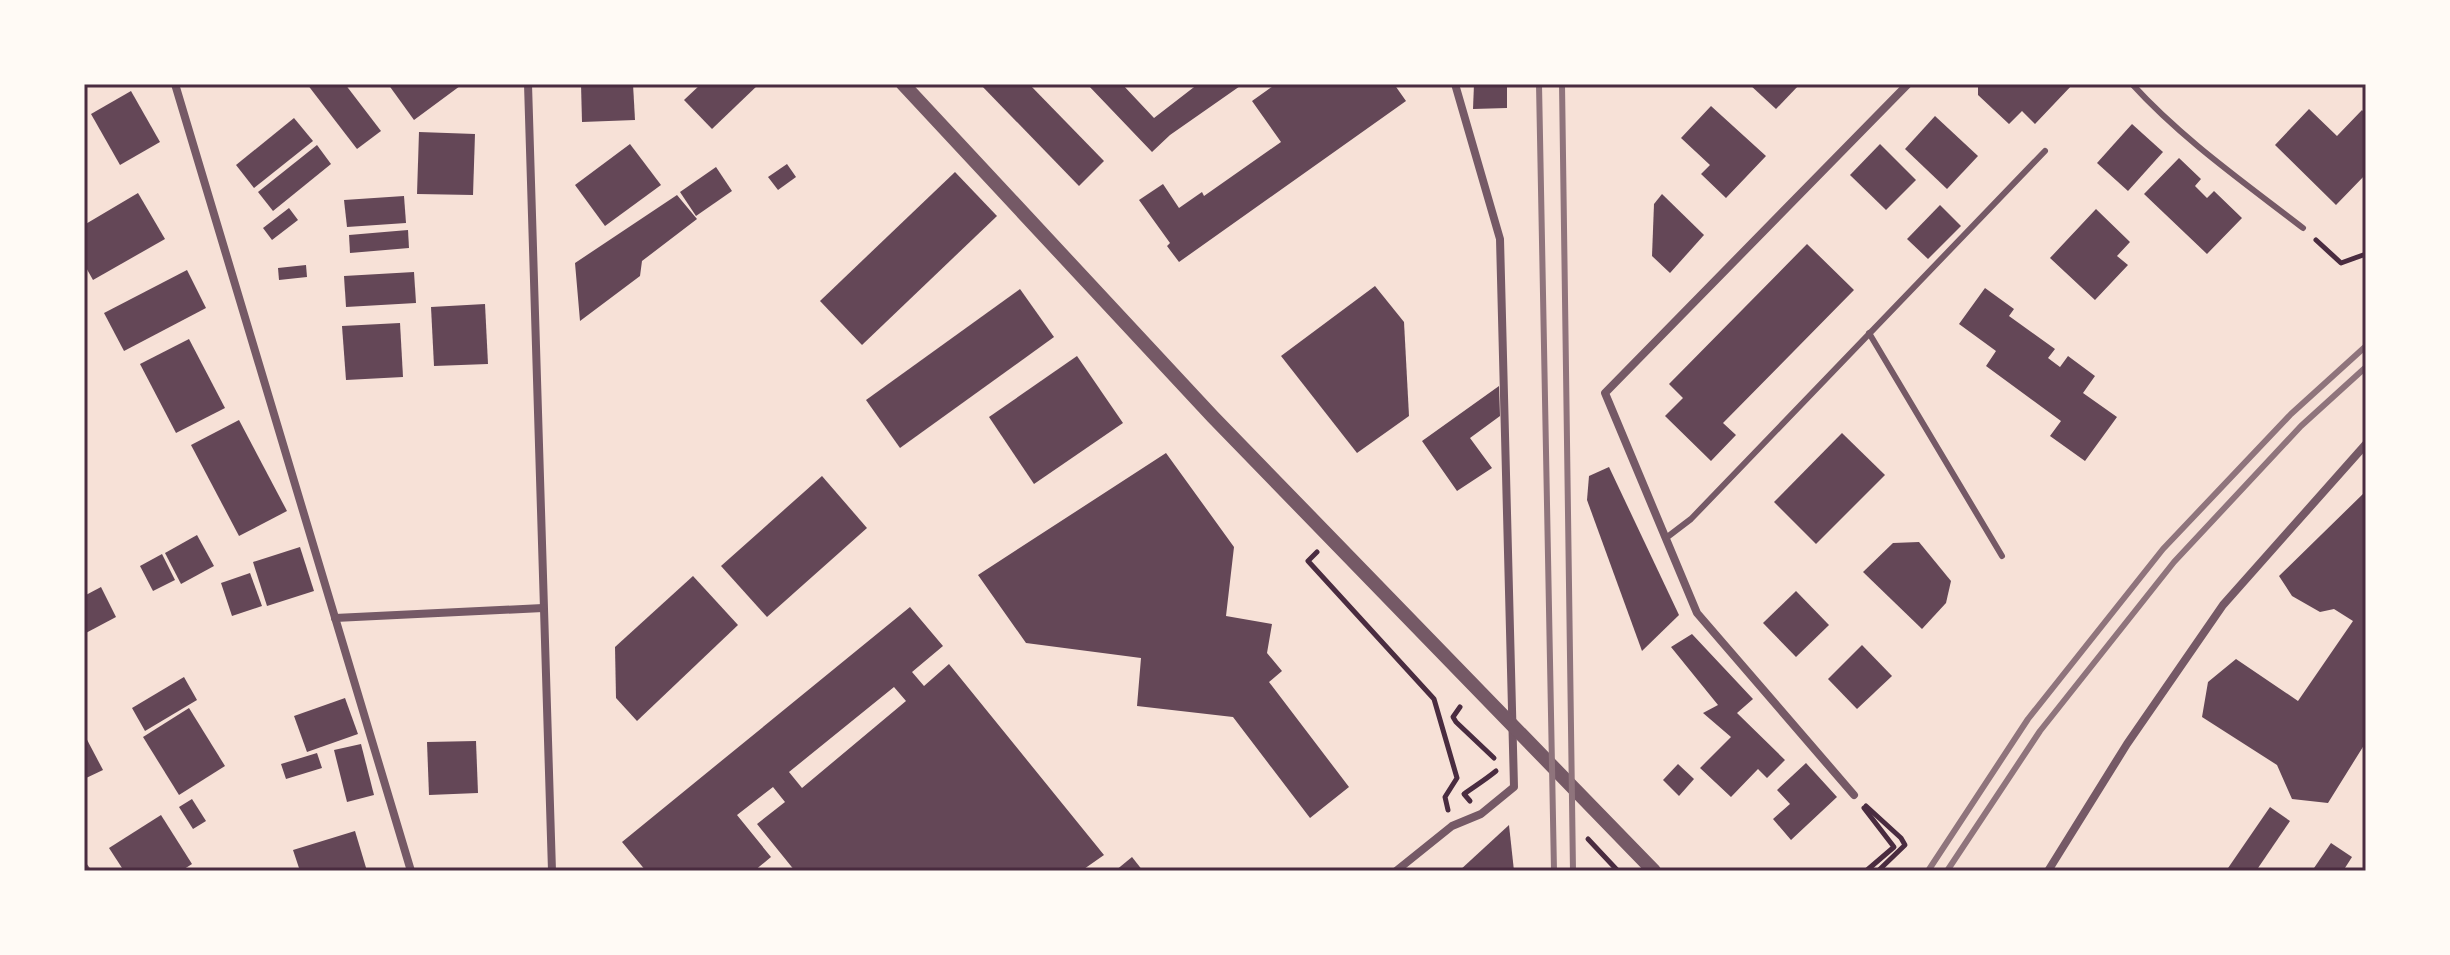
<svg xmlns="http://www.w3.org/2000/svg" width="2450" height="955" viewBox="0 0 2450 955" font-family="Literata,serif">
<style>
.building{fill:#644757;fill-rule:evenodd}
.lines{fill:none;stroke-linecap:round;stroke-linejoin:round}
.path{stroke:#4a2c40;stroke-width:5}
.service{stroke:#755966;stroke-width:6}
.minor{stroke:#755966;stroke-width:8}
.tertiary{stroke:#755966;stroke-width:14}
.rail{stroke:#8f747c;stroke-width:6}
.neatline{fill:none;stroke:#4a2c40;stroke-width:3}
</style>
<rect width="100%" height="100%" fill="#f7e1d7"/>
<!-- building -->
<g class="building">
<polygon points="307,84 345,84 381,131 357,149"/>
<polygon points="388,84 458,84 460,86 414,120"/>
<polygon points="581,84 633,84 635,120 582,122"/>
<polygon points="701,84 759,84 712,129 684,100"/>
<polygon points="980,84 1029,84 1104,161 1079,186"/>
<polygon points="1087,84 1122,84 1154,118 1198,84 1243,84 1170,135 1152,152"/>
<polygon points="1276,84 1394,84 1406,101 1179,262 1167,246 1170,243 1139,200 1163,184 1179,208 1202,192 1204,196 1281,142 1252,101"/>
<polygon points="1474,84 1507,84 1507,108 1473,109"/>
<polygon points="1749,84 1800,84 1776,109"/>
<polygon points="1978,84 2073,84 2035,124 2022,111 2009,124 1978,95"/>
<polygon points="131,91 160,142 120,165 91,114"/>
<polygon points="1711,106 1766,156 1726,198 1701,174 1710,165 1681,138"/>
<polygon points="2309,109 2337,136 2362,110 2366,115 2366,174 2336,205 2275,145"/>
<polygon points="1935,116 1978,156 1947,189 1905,149"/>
<polygon points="294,118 313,141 254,188 236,165"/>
<polygon points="2132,124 2163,152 2128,191 2097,163"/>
<polygon points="419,132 475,134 473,195 417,194"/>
<polygon points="630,144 661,185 605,226 575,185"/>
<polygon points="1880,144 1916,180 1886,210 1850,175"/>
<polygon points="317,145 331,164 273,211 258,192"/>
<polygon points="2179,158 2201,179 2195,186 2207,198 2214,191 2242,218 2207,254 2144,194"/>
<polygon points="787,164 796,177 778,190 768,177"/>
<polygon points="716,167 732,191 696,216 680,192"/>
<polygon points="955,172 997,216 862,345 820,301"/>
<polygon points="138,193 165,239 93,280 84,264 84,225"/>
<polygon points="1662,194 1704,235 1670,273 1652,256 1654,204"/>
<polygon points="677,195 697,219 642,261 640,276 580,321 575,263"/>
<polygon points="404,196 406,223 347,227 344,200"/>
<polygon points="1940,205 1961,226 1928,259 1907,239"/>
<polygon points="289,208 298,220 272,240 263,228"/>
<polygon points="2096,209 2130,242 2117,256 2128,265 2095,300 2050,258"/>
<polygon points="408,230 409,248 350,253 349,235"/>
<polygon points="1807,244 1854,290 1723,423 1736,435 1711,461 1665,416 1683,398 1669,384"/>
<polygon points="306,265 307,277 279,280 278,268"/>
<polygon points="187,270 206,308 124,351 104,313"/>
<polygon points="414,272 416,303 346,307 344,276"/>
<polygon points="1375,286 1404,322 1409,416 1357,453 1281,356"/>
<polygon points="1985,288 2014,309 2009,316 2055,349 2048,358 2060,367 2068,356 2095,376 2083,393 2117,417 2085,461 2050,436 2061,421 1986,366 1996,351 1959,324"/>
<polygon points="1020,289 1054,337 900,448 866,400"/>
<polygon points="485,304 488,364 434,366 431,307"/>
<polygon points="400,323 403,377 346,380 342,326"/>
<polygon points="189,339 225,408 176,433 140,364"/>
<polygon points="1077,356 1123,423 1034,484 989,417"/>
<polygon points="1499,386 1500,416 1470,438 1492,468 1457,491 1422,441"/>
<polygon points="239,420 287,511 239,536 191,445"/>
<polygon points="1842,433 1885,475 1816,544 1774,502"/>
<polygon points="1166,453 1234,547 1226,616 1272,624 1267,653 1282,671 1269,682 1349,787 1310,818 1233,717 1137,706 1141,658 1026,643 978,575"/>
<polygon points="1609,467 1679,615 1642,651 1587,500 1589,476"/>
<polygon points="822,476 867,528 767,617 721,566"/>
<polygon points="2366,491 2364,582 2366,583 2366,742 2328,803 2292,799 2277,765 2202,717 2208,682 2236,659 2298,701 2353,621 2334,609 2320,612 2292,596 2279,576"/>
<polygon points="197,535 214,566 181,584 165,553"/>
<polygon points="1919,542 1951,581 1946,603 1922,629 1863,572 1893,543"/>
<polygon points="300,547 314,591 267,606 253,562"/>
<polygon points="162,554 175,580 153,591 140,566"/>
<polygon points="250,573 262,606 232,616 221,583"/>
<polygon points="693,576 738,625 637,721 616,698 615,647"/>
<polygon points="101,587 116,617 84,634 84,596"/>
<polygon points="1796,591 1829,625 1796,657 1763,623"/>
<path d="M910 607 943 646 912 672 924 686 949 664 1104 855 1084 869 1086 871H795L757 824 785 802 773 787 737 815 771 857 754 871H646L622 842ZM894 687 906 701 802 788 789 772Z"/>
<polygon points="1692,634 1753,699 1737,713 1785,760 1767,778 1758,769 1731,797 1700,768 1731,737 1703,713 1718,705 1671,647"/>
<polygon points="1862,645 1892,676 1857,709 1828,679"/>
<polygon points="184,677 197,700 145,731 132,708"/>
<polygon points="345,698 358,734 307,752 294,716"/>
<polygon points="189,708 225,766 179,795 143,737"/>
<polygon points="84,734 103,770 84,779"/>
<polygon points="476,741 478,793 429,795 427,742"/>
<polygon points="361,744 374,795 347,802 334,750"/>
<polygon points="317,753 322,768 286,779 281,764"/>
<polygon points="1806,763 1837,797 1791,840 1773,819 1790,804 1777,790"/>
<polygon points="1678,764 1694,779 1679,796 1663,780"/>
<polygon points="192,799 206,821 193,829 179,807"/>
<polygon points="2270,807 2290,821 2256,871 2226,871"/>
<polygon points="161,815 192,864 181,871 124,871 109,848"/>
<polygon points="1509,825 1514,871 1459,871"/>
<polygon points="355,831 367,871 300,871 293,850"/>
<polygon points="2331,843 2352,857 2343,871 2312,871"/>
<polygon points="1132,857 1143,871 1115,871"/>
</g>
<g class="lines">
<!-- path -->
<g class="path">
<polyline points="2316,240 2341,263 2366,254"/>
<polyline points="1317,552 1308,561 1434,699 1457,778 1445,797 1448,810"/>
<polyline points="1460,707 1453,717 1456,722 1494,758"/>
<path d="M1470 801 1464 794C1475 786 1485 780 1496 771"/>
<polyline points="1866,806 1901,838 1905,845 1878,871"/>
<polyline points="1864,808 1894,847 1866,871"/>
<polyline points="1588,839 1618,871"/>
</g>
<!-- service -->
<g class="service">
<path d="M2132 84C2182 139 2245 183 2303 228"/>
<polyline points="1869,333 2002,556"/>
<polyline points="1666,538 1691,519 2045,151"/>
</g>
<!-- minor -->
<g class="minor">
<polyline points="175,84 411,871"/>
<polyline points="528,84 552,871"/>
<polyline points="335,618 543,608"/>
<polyline points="1854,795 1697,613 1605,393 1908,84"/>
<polyline points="84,867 87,871"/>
<polyline points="1396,871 1452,826 1481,814 1514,787 1500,239 1455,84"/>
<polyline points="2048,871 2127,744 2223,605 2366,444"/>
</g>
<!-- tertiary -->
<polyline class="tertiary" points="903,84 1213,417 1654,871"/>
<!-- rail -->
<g class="rail">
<polyline points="1539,84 1554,871"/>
<polyline points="1562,84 1573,871"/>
<polyline points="1928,871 2028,719 2163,549 2291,414 2366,346"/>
<polyline points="1947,871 2040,731 2174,562 2301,426 2366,367"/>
</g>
</g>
<!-- border -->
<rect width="2450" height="955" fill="none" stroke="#fffaf5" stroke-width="172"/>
<rect x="86" y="86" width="2278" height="783" class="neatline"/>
</svg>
